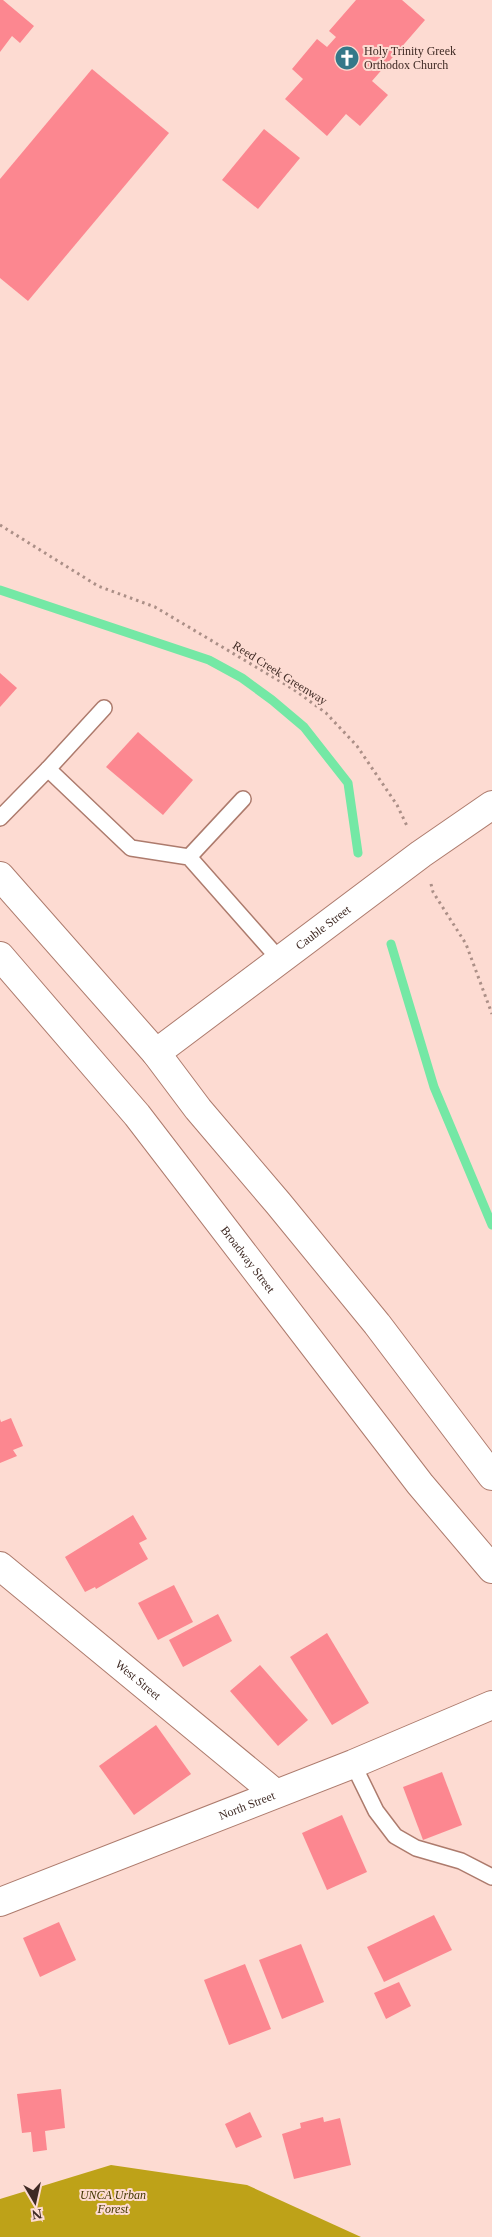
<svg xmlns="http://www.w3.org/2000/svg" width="492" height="2237" viewBox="0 0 492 2237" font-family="Georgia,serif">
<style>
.forest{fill:#bea218}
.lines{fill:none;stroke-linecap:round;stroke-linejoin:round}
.stream{stroke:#74e8a5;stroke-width:9}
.building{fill:#fc8790}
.service-casing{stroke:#ad7b6d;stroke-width:18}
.minor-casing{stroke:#ad7b6d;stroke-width:30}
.secondary-casing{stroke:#ad7b6d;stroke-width:30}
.path{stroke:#ab8f87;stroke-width:3;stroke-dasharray:2.5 4;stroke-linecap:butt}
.service{stroke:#fff;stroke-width:15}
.minor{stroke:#fff;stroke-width:28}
.secondary{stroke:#fff;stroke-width:28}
.labels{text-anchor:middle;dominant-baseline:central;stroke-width:4;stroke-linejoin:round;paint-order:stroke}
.poi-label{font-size:12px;fill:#3f2a24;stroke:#fddbd2;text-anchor:start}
.street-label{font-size:12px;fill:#3f2a24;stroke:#fddbd2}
.park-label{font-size:12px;font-style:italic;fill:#433701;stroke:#fddbd2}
</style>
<rect width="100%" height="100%" fill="#fddbd2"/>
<!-- forest -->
<polygon class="forest" points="111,2165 247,2185 361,2237 0,2237 0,2199"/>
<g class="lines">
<!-- stream -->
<g class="stream">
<polyline points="0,590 209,660 242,678 272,700 304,727 348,783 358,853"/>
<polyline points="391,944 434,1087 492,1225"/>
</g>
</g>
<!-- building -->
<g class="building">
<polygon points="0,0 3,0 34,26 20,43 12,36 0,52"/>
<polygon points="356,0 402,0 425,20 372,81 388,95 360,126 346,114 327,136 285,99 303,79 292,69 317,39 327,47 336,37 329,31"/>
<polygon points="92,69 169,133 28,301 0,278 0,179"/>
<polygon points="264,129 300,158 258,209 222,180"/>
<polygon points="0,673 17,688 0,707"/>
<polygon points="138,732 193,780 163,815 106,767"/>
<polygon points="11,1418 23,1446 13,1450 17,1456 0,1463 0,1419 1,1422"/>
<polygon points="133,1515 147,1539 139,1543 148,1559 96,1589 95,1587 85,1592 65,1557"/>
<polygon points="174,1585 193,1622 158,1640 138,1603"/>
<polygon points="218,1614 232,1641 183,1667 169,1640"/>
<polygon points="327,1633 369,1703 332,1725 290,1657"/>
<polygon points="260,1665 308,1720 278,1746 230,1691"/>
<polygon points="156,1725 191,1774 134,1815 99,1766"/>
<polygon points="442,1772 462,1825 423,1840 403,1787"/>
<polygon points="342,1815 367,1872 327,1890 302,1833"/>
<polygon points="434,1915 452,1950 384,1982 367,1947"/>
<polygon points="59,1922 76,1960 40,1977 23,1938"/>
<polygon points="301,1944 324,2002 282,2019 259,1960"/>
<polygon points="245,1964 271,2029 229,2045 204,1980"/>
<polygon points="399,1982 411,2006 386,2019 374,1993"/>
<polygon points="61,2089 65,2128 45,2131 47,2150 33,2152 31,2132 22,2133 17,2094"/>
<polygon points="250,2112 262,2137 236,2148 225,2124"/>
<polygon points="323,2117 324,2122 340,2118 351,2165 294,2179 282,2134 301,2128 300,2123"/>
</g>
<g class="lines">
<defs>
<g id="service">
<polyline points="48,769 104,708"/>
<polyline points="0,818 48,769 131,848 189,857 280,960"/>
<polyline points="189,857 243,799"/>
<polyline points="353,1764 376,1811 395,1836 416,1848 461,1861 492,1877"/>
</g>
<g id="minor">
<path id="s1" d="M156 1053 421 854 492 805"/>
<path id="s2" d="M0 1566 275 1793"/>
<path id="s3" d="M0 1902 353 1764 492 1705"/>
</g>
<g id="secondary">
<polyline points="0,876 156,1053 198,1109 278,1203 377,1324 492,1476"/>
<path id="s4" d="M0 956 137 1115 420 1484 492 1569"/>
</g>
</defs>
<!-- service casing -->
<use href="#service" class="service-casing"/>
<!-- minor casing -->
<use href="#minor" class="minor-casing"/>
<!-- secondary casing -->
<use href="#secondary" class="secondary-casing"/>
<!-- path -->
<g class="path">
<polyline points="0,525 98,586 155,607 293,689 326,713 357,746 397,805 408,828"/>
<polyline points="431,884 433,892 466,944 492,1014"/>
</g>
<!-- service -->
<use href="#service" class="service"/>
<!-- minor -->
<use href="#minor" class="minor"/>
<!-- secondary -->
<use href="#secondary" class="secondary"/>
</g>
<!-- icons -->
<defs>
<symbol id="church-disc" viewBox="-11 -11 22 22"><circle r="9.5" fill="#357889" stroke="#fddbd2"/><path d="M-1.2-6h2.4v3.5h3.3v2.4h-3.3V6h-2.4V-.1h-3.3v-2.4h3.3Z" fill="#fff"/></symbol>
</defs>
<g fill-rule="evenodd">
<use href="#church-disc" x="333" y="44" width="28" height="28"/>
</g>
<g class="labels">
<!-- poi labels -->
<g class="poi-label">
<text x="364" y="51">Holy Trinity Greek<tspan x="364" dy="14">Orthodox Church</tspan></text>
</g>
<!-- street labels -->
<g class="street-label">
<text transform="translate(280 673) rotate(32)">Reed Creek Greenway</text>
<text stroke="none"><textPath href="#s1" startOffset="209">Cauble Street</textPath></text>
<text stroke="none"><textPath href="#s4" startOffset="392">Broadway Street</textPath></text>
<text stroke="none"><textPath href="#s2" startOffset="179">West Street</textPath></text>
<text stroke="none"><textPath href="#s3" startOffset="265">North Street</textPath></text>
</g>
<!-- park labels -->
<g class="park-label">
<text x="113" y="2195">UNCA Urban<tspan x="113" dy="14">Forest</tspan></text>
</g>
</g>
<!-- north arrow -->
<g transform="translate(35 2202) rotate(171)" stroke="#fddbd2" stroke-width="4" paint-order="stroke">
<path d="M0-4L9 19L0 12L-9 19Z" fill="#3f2a24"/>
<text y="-8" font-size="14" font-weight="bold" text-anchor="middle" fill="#3f2a24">N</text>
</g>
</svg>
